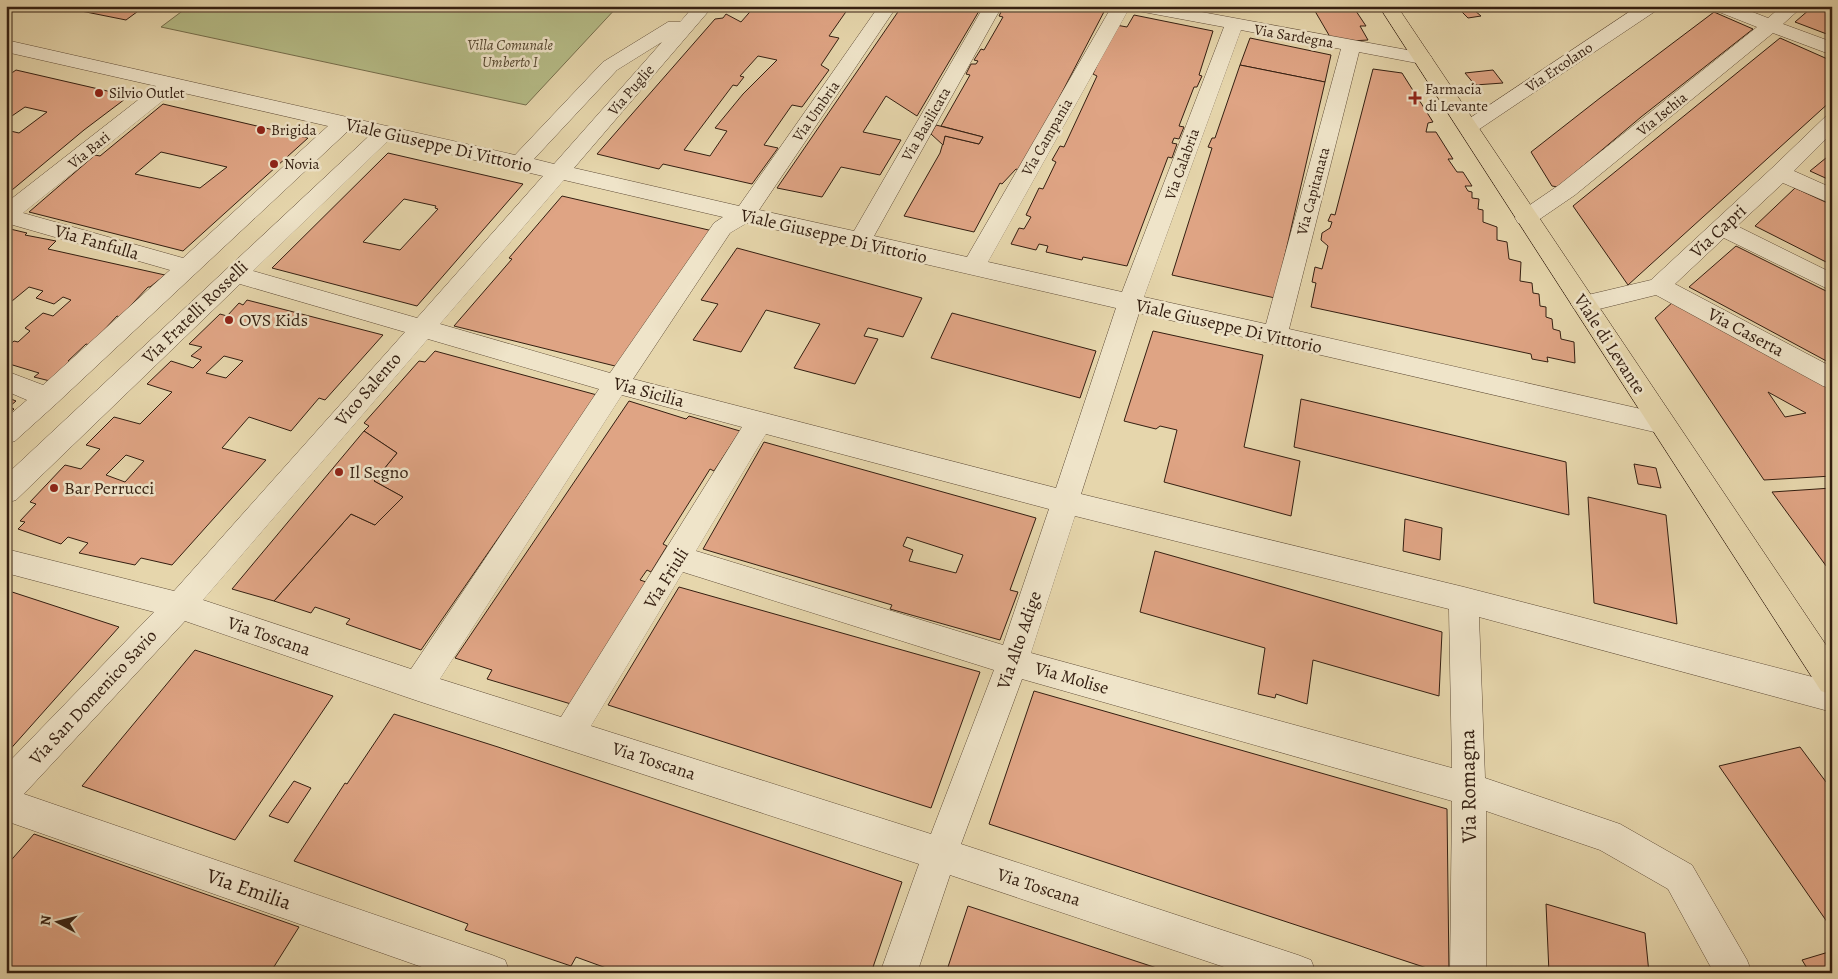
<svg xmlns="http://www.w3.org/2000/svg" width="1838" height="979" viewBox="0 0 1838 979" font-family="Alegreya,serif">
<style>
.green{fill:#b6bd88;stroke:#756e4c}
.building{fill:#dfa484;stroke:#341f11;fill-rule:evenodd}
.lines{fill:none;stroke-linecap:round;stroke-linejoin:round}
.minor-casing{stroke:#604d38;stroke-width:1}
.major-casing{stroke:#341f11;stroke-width:1}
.minor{fill:#efe4c9;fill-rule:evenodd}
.major{fill:#e6d6ac;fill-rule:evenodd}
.poi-dot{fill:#8f2418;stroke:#efe4c9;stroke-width:2}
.labels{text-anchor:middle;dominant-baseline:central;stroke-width:5;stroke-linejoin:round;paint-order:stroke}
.far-street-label{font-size:15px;fill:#341f11;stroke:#efe4c9}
.far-park-label{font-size:15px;font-style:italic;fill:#54462f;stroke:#efe4c9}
.far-poi-label{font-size:15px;fill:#341f11;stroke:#efe4c9;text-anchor:start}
.street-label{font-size:18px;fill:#341f11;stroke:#efe4c9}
.poi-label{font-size:18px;fill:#341f11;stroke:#efe4c9;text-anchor:start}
.near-street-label{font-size:21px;fill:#341f11;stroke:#efe4c9}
</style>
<rect width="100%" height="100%" fill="#e6d6ac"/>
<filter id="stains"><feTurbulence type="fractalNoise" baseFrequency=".004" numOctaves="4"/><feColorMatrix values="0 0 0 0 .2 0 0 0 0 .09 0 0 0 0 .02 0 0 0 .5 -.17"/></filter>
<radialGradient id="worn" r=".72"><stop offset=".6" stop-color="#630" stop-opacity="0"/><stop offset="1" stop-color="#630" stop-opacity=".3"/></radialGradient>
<!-- green -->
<polygon class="green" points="189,6 618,6 526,105 161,27"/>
<!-- building -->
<g class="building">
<polygon points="56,6 145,6 126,20"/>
<path d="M755 6H850L829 36 839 38 821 65 829 70 802 107 792 105 764 145 778 148 752 184 663 164 659 169 597 154 715 19 723 18 726 14 741 22ZM758 56 777 60 743 94 715 128 727 131 710 156 684 150 733 85 737 86 744 77 740 76Z"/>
<polygon points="902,6 982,6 917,116 886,96 863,132 901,140 880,175 841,167 822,197 777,188"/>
<polygon points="1004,6 1107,6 1021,171 1016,169 1002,184 1000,183 974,232 904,216 940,153 945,136 979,144 983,137 941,126 970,75 966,74 971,64 976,64 978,61 974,60 981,49 984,50 1003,17 999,16"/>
<polygon points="1187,6 1232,6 1230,11 1216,9 1215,11"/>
<polygon points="1312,6 1348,6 1351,11 1356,11 1366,26 1360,26 1368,40 1333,42"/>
<polygon points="1820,6 1832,6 1832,36 1795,22 1810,9 1815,11"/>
<polygon points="1474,10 1481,16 1468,18 1461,11"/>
<polygon points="1714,12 1753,29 1641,117 1558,187 1552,186 1531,152 1600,98"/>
<polygon points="1134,15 1213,31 1199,75 1202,76 1197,87 1194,87 1179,126 1184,127 1179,139 1174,138 1172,143 1177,144 1172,158 1168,157 1127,266 1083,257 1082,260 1046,252 1048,246 1039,244 1036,250 1011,244 1019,228 1024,229 1031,217 1026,215 1039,188 1043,189 1056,162 1052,160 1060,146 1064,147 1097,76 1093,74 1116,25 1127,27"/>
<polygon points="1250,38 1331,55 1325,82 1240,65"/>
<polygon points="1780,38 1832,61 1832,100 1628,285 1573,206"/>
<polygon points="1240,65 1325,82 1275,298 1172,275 1212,148 1208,147 1212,138 1215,138"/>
<polygon points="1373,69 1402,73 1433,122 1428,123 1426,132 1436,132 1453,159 1448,159 1457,172 1463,172 1472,186 1465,186 1468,191 1472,192 1472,198 1479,199 1478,209 1483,210 1483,222 1497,227 1497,240 1507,242 1509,259 1521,262 1520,281 1532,283 1533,293 1539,294 1540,306 1546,307 1546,317 1552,319 1553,329 1560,331 1561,339 1574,342 1575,363 1547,357 1548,362 1532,359 1531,354 1311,307 1316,283 1312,282 1315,267 1322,269 1328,246 1321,240 1322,233 1330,228 1332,222 1328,221 1331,214 1335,215"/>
<polygon points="16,70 129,96 84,130 6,195 6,142 11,139 6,138 6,130 19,133 47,112 25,107 6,120 6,77"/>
<polygon points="1493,70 1503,83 1475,85 1465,73"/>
<path d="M163 104 308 138 183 251 29 212 95 155 100 156ZM161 152 227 167 200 188 135 174Z"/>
<polygon points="936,125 983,137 979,144 945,136 943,145 931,134"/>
<path d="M388 153 523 184 417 306 272 268ZM404 199 436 206 435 208 438 209 400 250 363 242Z"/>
<polygon points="1832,153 1832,181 1810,171"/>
<polygon points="1795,188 1832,205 1832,265 1755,226"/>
<polygon points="562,196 713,231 619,367 454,326 512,259 509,258"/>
<polygon points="6,228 27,233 25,235 56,241 48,249 165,275 150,287 148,287 120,317 117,316 90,345 86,344 68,361 71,362 50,381 34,377 39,373 6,363 6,348 14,341 18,342 30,331 25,328 43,313 53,316 71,300 63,297 54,304 36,298 43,291 29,287 6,306"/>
<polygon points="1736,246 1832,294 1832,364 1689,287"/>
<polygon points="737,248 922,298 903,337 868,328 864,336 878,339 855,384 794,368 820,324 766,310 741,352 693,340 718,304 701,300"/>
<path d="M247 300 383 335 325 400 319 398 291 431 249 417 222 448 266 460 172 565 141 558 135 565 79 553 88 543 68 537 61 544 18 529 25 522 20 521 36 504 30 502 65 465 81 469 100 449 86 445 114 417 140 424 172 392 147 384 171 361 193 368 201 360 191 356 202 347 189 344 220 314 227 316 239 303 243 305ZM224 356 243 361 226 378 206 373ZM126 455 144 461 125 482 106 475Z"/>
<path d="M1673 302 1832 388V476L1764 480 1655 318ZM1768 392 1806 413 1785 417Z"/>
<polygon points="952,313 1096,351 1080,398 931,358"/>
<polygon points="1153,331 1263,355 1244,447 1300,461 1291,516 1164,482 1177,430 1160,426 1156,429 1124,421"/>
<polygon points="435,351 597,395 421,650 346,624 350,619 315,607 311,613 274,601 351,514 375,525 403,497 374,481 397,453 364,431 369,426 364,423 419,361 425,362"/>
<polygon points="6,397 16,401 9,407 14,409 6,416"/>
<polygon points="1301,399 1566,462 1569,515 1294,447"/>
<polygon points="629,401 686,419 689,416 740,431 714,471 710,469 702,482 663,544 667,546 651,572 647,570 640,580 646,582 571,704 487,679 492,670 455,658"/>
<polygon points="364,431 397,453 374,481 403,497 375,525 351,514 274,601 232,589"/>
<path d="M764 442 1036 518 1010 590 1018 592 1000 640 890 609 892 605 703 549ZM907 537 963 555 956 573 909 561 913 550 903 546Z"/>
<polygon points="1634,464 1656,468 1661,488 1638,484"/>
<polygon points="1832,488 1832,574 1772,492"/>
<polygon points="1588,497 1666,515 1677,624 1594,603"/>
<polygon points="1405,519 1442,528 1440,560 1403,551"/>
<polygon points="1155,551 1442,632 1439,696 1313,660 1307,704 1276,694 1275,698 1258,694 1265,648 1140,612"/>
<polygon points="679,587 980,672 931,808 608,705"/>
<polygon points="6,590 119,627 6,754"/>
<polygon points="195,650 333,696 235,840 82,786"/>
<polygon points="1034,691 1447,809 1449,973 1442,973 989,824"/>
<polygon points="394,714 498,747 902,882 871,973 620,973 576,957 571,966 465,930 468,924 294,861 345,783 347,784"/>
<polygon points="1800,747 1832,790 1832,929 1719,766"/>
<polygon points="294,781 311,788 288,823 269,816"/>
<polygon points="34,834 299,927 270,973 6,973 6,866"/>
<polygon points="1546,904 1645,933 1649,973 1549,973"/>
<polygon points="968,906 1172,973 946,973"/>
<polygon points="1832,951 1832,973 1810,973 1802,960"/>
</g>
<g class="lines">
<defs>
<g id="minor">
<path d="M694 6H713L574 168 739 206 879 6H897L759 210 854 231 984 6H1002L874 236 967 257 1112 6H1169L1429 54 1432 58 1429 62 1422 64 1359 52 1289 329 1663 414 1672 417 1676 424 1672 431 1663 434 1139 313 1081 494 1464 587 1832 682V712L1479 617 1485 778 1620 824 1692 865 1747 960 1752 973H1714L1668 889 1600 850 1486 811V973H1450L1452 801 1022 679 961 844 1298 955 1311 960 1316 973H1242L950 875 917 973H880L919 864 418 701 185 621 24 794 492 955 505 960 510 973H439L6 821V765L154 612 6 573V549L174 591 405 332 240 284 16 500 6 503V475L369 136 348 131 56 404 15 441 6 444V418L27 400 6 391V371L43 385 170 270 6 223V203L156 86 6 52V40L515 155 603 62 668 22H680ZM1130 7 1132 10 1138 11 1224 27 1122 292 988 262ZM1241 30 1341 49 1266 324 1144 297ZM662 42 554 164 534 159 617 70ZM175 91 328 126 183 258 23 213ZM389 140 543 176 417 318 253 271ZM564 180 723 217 714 223 610 373 440 324ZM747 223 1116 308 1056 488 633 379 730 233ZM428 339 599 389 411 669 203 600ZM622 395 742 427 561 717 440 679ZM766 434 1049 509 1003 645 696 551ZM1075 516 1449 609 1452 768 1031 653ZM683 572 994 670 931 834 591 726Z"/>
<polygon points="1638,6 1660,6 1657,10 1475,132 1468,134 1461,132 1458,128 1461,124"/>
<polygon points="1711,6 1737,6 1768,18 1782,6 1803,6 1783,24 1832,42 1832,55 1773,33 1575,195 1534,223 1526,225 1518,223 1515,218 1518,213 1559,185 1757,27 1714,10"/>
<polygon points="1832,115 1832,133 1794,171 1832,188 1832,204 1783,183 1737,226 1832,273 1832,291 1724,238 1675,284 1832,367 1832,389 1823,386 1656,295 1583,313 1575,310 1571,304 1575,298 1651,280 1772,168 1825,117"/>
</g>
<polygon id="major" points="1379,6 1397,6 1832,654 1832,695 1821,691"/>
</defs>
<!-- minor casing -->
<use href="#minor" class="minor-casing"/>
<!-- major casing -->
<use href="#major" class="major-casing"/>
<!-- minor -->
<use href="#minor" class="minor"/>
<!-- major -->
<use href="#major" class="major"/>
</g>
<!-- markers -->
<g class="poi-dot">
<circle cx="99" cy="93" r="5"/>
<path d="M1412.5 90.5h5v5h5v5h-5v5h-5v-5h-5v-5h5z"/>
<circle cx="261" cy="130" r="5"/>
<circle cx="274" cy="164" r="5"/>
<circle cx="229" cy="320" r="5"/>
<circle cx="339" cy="472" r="5"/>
<circle cx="54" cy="488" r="5"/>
</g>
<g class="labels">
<!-- far-street labels -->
<g class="far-street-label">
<text transform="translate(1294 36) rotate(10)">Via Sardegna</text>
<text transform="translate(1559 67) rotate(-34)">Via Ercolano</text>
<text transform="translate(631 90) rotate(-49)">Via Puglie</text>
<text transform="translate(816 111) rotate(-55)">Via Umbria</text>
<text transform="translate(1662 114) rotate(-39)">Via Ischia</text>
<text transform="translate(926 124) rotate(-60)">Via Basilicata</text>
<text transform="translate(1047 137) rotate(-60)">Via Campania</text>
<text transform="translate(89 150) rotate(-39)">Via Bari</text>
<text transform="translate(1182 164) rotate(-70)">Via Calabria</text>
<text transform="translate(1313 191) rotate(-75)">Via Capitanata</text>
</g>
<!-- far-park labels -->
<g class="far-park-label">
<text x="510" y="45">Villa Comunale<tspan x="510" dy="17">Umberto I</tspan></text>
</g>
<!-- far-poi labels -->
<g class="far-poi-label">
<text x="1425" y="89">Farmacia<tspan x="1425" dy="17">di Levante</tspan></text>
<text x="109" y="93">Silvio Outlet</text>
<text x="271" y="130">Brigida</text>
<text x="284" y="164">Novia</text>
</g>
<!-- street labels -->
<g class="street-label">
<text transform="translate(439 145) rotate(13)">Viale Giuseppe Di Vittorio</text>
<text transform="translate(1718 231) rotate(-43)">Via Capri</text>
<text transform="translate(834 236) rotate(13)">Viale Giuseppe Di Vittorio</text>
<text transform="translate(97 242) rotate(16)">Via Fanfulla</text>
<text transform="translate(195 312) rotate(-44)">Via Fratelli Rosselli</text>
<text transform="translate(1229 326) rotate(13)">Viale Giuseppe Di Vittorio</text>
<text transform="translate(1746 332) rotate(28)">Via Caserta</text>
<text transform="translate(1610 344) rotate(57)">Viale di Levante</text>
<text transform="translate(368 389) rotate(-49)">Vico Salento</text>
<text transform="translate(649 392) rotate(15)">Via Sicilia</text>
<text transform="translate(666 578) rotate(-58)">Via Friuli</text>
<text transform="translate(269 636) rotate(19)">Via Toscana</text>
<text transform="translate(1019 640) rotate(-71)">Via Alto Adige</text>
<text transform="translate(1072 678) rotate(16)">Via Molise</text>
<text transform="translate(93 697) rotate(-47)">Via San Domenico Savio</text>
<text transform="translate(654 761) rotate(18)">Via Toscana</text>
<text transform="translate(1039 887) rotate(18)">Via Toscana</text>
</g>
<!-- poi labels -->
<g class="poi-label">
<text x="239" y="320">OVS Kids</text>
<text x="349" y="472">Il Segno</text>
<text x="64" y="488">Bar Perrucci</text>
</g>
<!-- near-street labels -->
<g class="near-street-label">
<text transform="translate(1468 786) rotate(-91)">Via Romagna</text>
<text transform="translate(249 889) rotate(19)">Via Emilia</text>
</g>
</g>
<!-- margin -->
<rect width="1838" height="979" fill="none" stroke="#e6d6ac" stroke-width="25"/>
<rect x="8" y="8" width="1823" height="964" fill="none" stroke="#341f11" stroke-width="2.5"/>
<rect x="12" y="12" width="1813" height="954" fill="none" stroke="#341f11"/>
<!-- north arrow -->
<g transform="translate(58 922) rotate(277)" stroke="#efe4c9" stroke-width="4" paint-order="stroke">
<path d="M0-4L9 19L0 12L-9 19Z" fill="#341f11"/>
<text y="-8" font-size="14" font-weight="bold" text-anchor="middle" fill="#341f11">N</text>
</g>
<rect width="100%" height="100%" filter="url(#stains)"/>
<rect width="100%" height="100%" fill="url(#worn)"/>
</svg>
